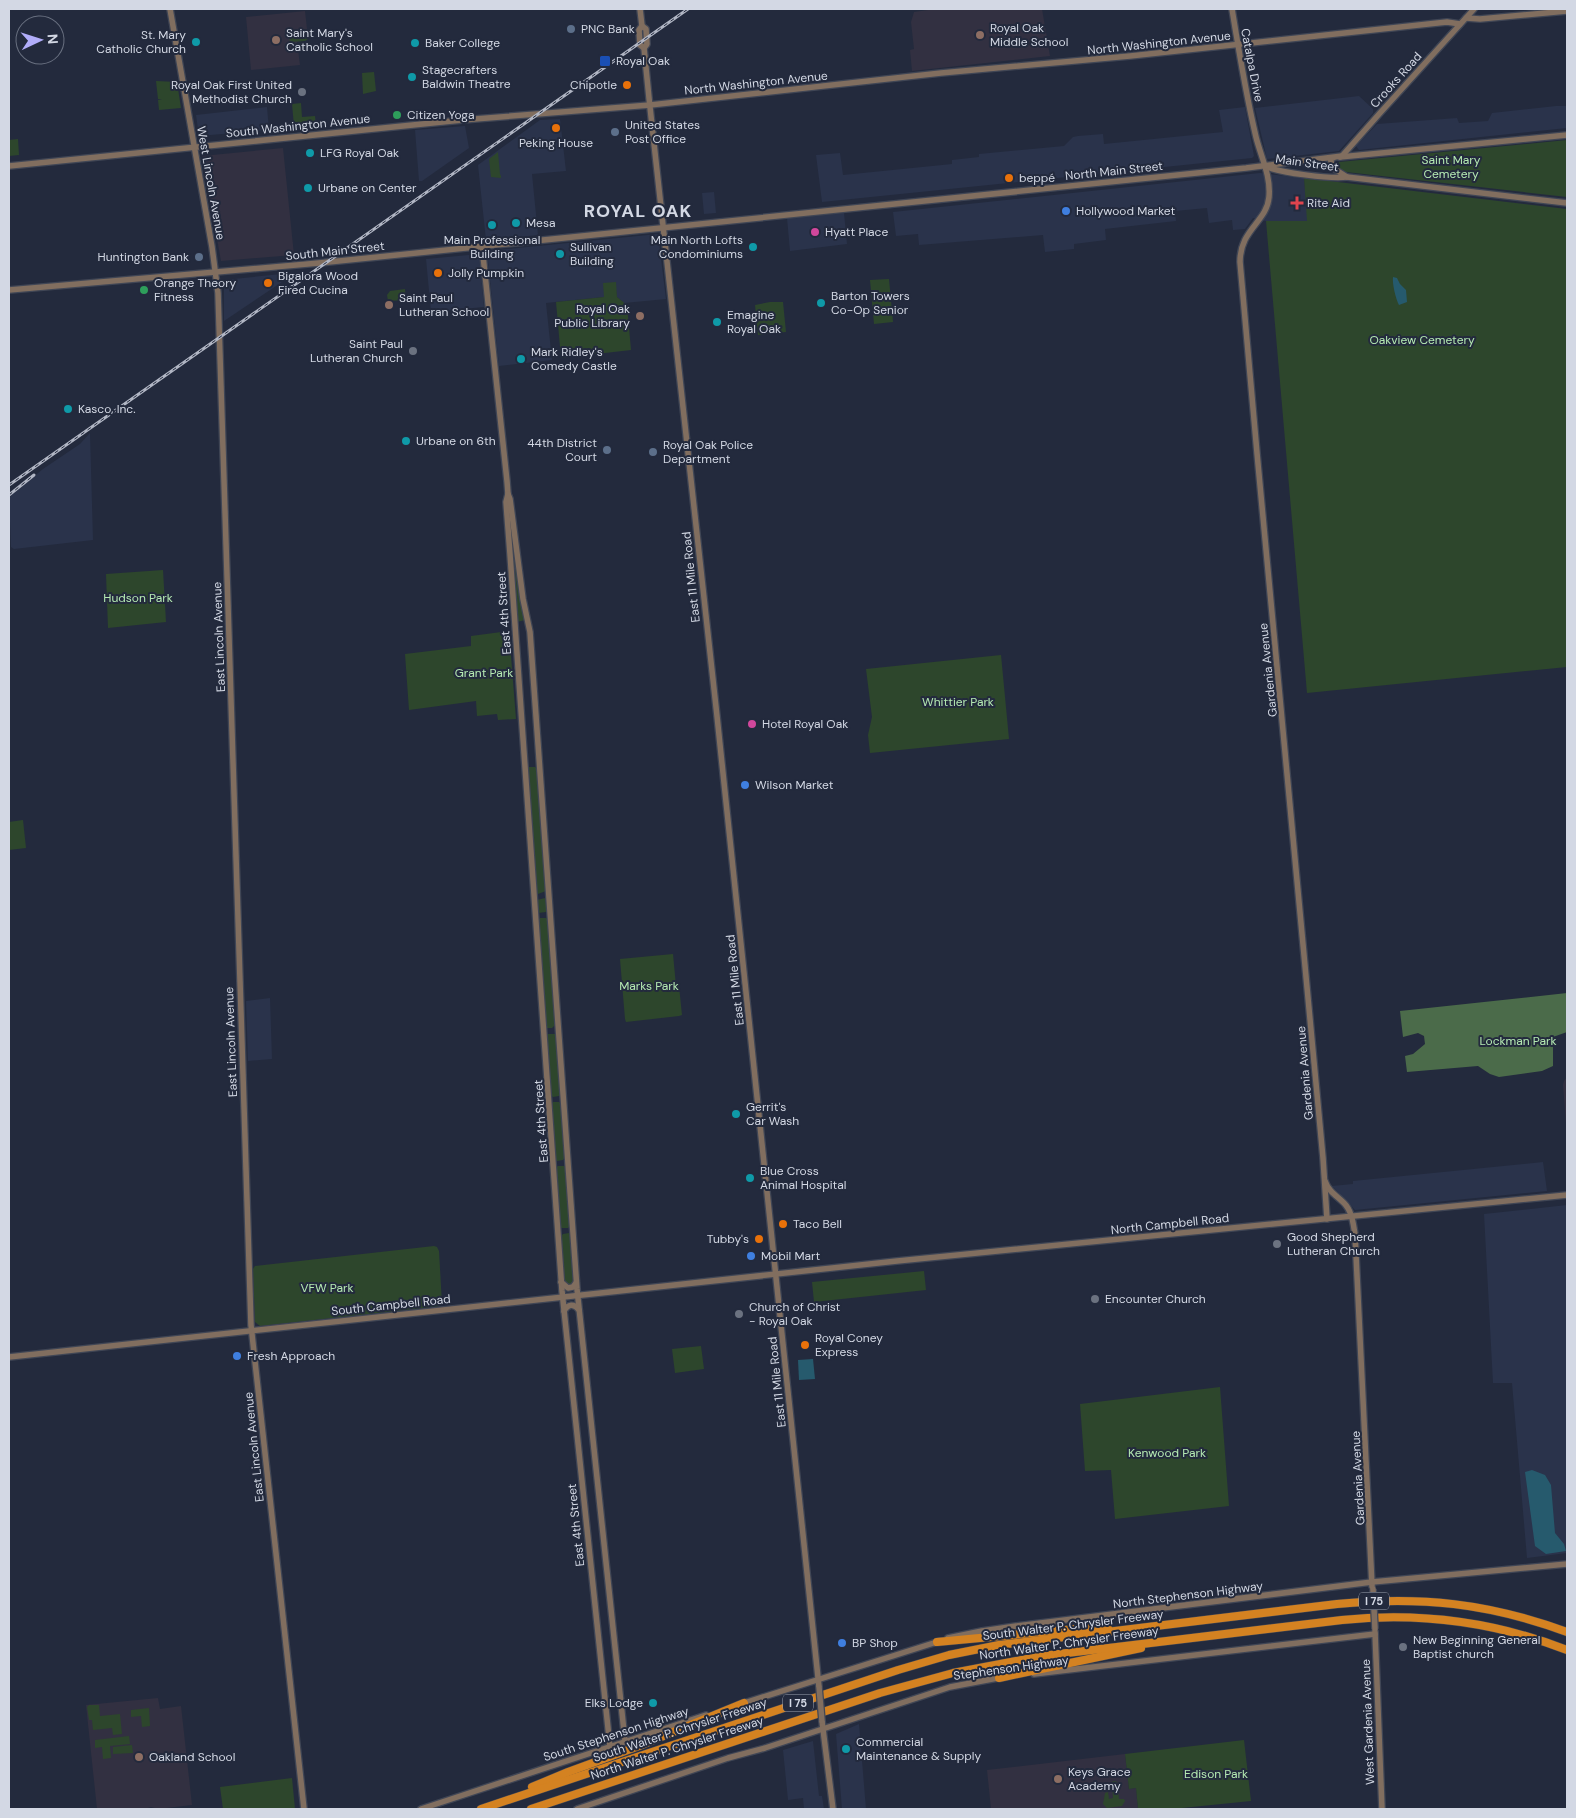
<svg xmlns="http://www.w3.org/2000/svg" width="1576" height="1818" viewBox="0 0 1576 1818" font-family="'DM Sans',sans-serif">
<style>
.built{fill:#2a334b}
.education{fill:#323041}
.green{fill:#2d462c}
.forest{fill:#4b6b4a}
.water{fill:#265a6d}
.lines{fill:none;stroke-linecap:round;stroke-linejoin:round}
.secondary-casing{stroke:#404655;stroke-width:8}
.highway-casing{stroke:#404655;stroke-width:9}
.secondary{stroke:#816e5f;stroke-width:5.5}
.highway{stroke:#d48221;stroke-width:8}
.rail-casing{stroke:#b1b6c4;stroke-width:3}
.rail{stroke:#232a3d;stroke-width:1;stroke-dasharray:4;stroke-linecap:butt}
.secondary-bridge-casing{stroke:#404655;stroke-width:8;stroke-linecap:butt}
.secondary-bridge{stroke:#816e5f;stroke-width:5.5}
.service-dot{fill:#5c6f8a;stroke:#232a3d;stroke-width:2}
.education-dot{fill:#8d6e63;stroke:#232a3d;stroke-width:2}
.culture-dot{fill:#0f9aa8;stroke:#232a3d;stroke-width:2}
.transit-dot{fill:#1a4fb4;stroke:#232a3d;stroke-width:2}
.food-dot{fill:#e8710a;stroke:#232a3d;stroke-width:2}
.worship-dot{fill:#6b7280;stroke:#232a3d;stroke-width:2}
.leisure-dot{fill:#2e9e5b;stroke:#232a3d;stroke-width:2}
.health-dot{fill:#e0444e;stroke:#232a3d;stroke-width:2}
.shop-dot{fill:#3f7fe0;stroke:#232a3d;stroke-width:2}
.hotel-dot{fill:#d1479c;stroke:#232a3d;stroke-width:2}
.labels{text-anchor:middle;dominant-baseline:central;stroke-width:4;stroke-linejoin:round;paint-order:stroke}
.shield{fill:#232a3d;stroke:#9ea4b2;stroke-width:1}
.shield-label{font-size:11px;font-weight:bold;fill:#d3d8e4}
.poi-label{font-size:12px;fill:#d3d8e4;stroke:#232a3d;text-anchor:start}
.street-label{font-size:12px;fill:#d3d8e4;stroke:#232a3d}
.park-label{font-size:12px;fill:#b5eab2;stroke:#232a3d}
.district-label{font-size:18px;font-weight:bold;letter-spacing:1px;fill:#d3d8e4;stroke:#232a3d}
</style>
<rect width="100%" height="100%" fill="#232a3d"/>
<!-- built -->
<g class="built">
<polygon points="1359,96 1373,109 1373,113 1339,151 1267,159 1255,108"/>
<polygon points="1556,106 1567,106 1567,128 1359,150 1356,146 1377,124 1457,118 1459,123 1488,121 1492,113"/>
<polygon points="267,107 269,130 199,136 196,115"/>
<polygon points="1245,107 1254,156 1252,158 822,202 816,155 840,153 843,175 952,164 952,160 979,157 979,154 1064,146 1073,137 1078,136 1103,134 1104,144 1223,132 1219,110"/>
<polygon points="560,119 566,171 532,174 538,235 486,240 478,165 540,120"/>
<polygon points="465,126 469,148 422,181 419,181 415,130"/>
<polygon points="1260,173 1304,178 1308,221 1266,221 1253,218 1245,229 1233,230 1232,220 1209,223 1207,208 1175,211 1176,221 1105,229 1106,240 1074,244 1074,249 1045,252 1043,235 919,245 918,234 896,236 893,212"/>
<polygon points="714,192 716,213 704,214 702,193"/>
<polygon points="844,213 847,244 790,251 787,218"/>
<polygon points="658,234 666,299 624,303 617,297 615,282 604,297 546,303 552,360 499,366 487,251"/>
<polygon points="479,254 484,307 431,312 426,259"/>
<polygon points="291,273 291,276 224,321 224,280"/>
<polygon points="90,433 93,540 14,549 11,547 9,497 43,469 80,444"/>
<polygon points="270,998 272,1059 248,1061 246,1001"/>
<polygon points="1543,1162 1547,1191 1355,1210 1332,1186 1353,1184 1353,1181"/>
<polygon points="1567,1205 1567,1553 1527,1558 1512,1383 1493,1383 1484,1214"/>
<polygon points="859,1724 866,1809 842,1809 836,1734"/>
<polygon points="813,1741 819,1796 822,1796 824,1809 804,1809 803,1798 788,1800 783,1750"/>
</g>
<!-- education -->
<g class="education">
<polygon points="935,9 1042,9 1050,56 912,71 910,50 914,49 911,22 914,12"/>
<polygon points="305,11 308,38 297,42 300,65 251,70 246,17"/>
<polygon points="283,148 294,255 221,261 202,156"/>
<polygon points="1567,1077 1567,1136 1563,1085 1564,1081"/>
<polygon points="158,1698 160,1709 181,1706 192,1805 158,1809 151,1807 145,1809 97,1809 86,1705"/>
<polygon points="1125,1754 1129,1789 1136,1788 1138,1809 991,1809 987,1770"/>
</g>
<!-- green -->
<g class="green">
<polygon points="307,32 308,39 305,41 290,42 288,34"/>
<polygon points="374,72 376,91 363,94 362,73"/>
<polygon points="156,81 177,82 181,108 159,110 158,100 162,99 158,99"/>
<polygon points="301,103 302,117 315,116 316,125 294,126 292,104"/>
<polygon points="18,139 19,155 9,156 9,140"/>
<polygon points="1567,140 1567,197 1346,172 1337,169 1336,167 1339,162"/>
<polygon points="498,152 500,174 501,176 501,178 491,177 489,159"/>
<polygon points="1304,178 1567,209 1567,667 1307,693 1266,221 1307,221"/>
<polygon points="889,279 893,322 874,324 870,280"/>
<polygon points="616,282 617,297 627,305 631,350 561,358 556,302 604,297 603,283"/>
<polygon points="405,289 406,300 388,301 387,295 390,291"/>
<polygon points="770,302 783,302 786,332 758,335 755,305"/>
<polygon points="513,557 515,558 525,620 517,622"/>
<polygon points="163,570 166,622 108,628 106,574"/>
<polygon points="509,631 516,719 498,720 497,714 477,716 476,701 409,710 405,654 471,646 471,636"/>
<polygon points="1001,655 1009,739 870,753 868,735 872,717 866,669"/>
<polygon points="529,767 535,767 537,769 546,891 538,894 536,892 527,770"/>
<polygon points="23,820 26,848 9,850 9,822"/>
<polygon points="545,898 547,911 546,912 538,913 537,900"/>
<polygon points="540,918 546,918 548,920 555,1025 552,1028 547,1028 546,1026 538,920"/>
<polygon points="673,954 676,986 679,986 682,1015 679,1016 626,1022 625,1019 620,959"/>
<polygon points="547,1034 555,1034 556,1035 560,1094 559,1096 553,1097 551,1095"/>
<polygon points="553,1102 559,1102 561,1104 565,1157 563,1160 557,1161 555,1159 551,1105"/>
<polygon points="558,1166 564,1166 566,1168 570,1226 568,1228 562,1228 560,1227 556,1167"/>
<polygon points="569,1233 571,1236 574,1282 570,1286 565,1283 561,1236 563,1234"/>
<polygon points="434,1246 437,1247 439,1251 442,1304 440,1306 260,1326 255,1322 253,1269 255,1266"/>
<polygon points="924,1271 926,1290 814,1302 812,1282"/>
<polygon points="701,1346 704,1369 675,1373 672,1349"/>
<polygon points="1220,1387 1229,1506 1115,1519 1111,1470 1085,1471 1080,1404"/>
<polygon points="89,1705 99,1705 100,1716 120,1714 122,1734 113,1735 112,1728 93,1730 92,1720 89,1720 87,1707"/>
<polygon points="149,1708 150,1726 142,1727 141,1716 131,1717 131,1710"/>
<polygon points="129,1736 130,1744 110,1746 111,1758 103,1759 102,1747 95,1748 95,1740"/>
<polygon points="1244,1740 1251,1801 1172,1809 1138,1809 1136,1788 1129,1789 1125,1754"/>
<polygon points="132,1745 133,1753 113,1754 113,1747"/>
<polygon points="292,1778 295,1809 223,1809 220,1787"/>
<polygon points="1114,1781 1117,1782 1119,1799 1124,1799 1125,1801 1122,1806 1107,1808 1103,1804 1105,1793 1108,1792 1109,1799 1113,1798 1112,1782"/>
</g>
<!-- forest -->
<polygon class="forest" points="1567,993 1567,1032 1553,1037 1553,1066 1542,1071 1499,1077 1490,1074 1478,1066 1407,1072 1405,1056 1413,1054 1425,1044 1424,1036 1418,1033 1403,1037 1400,1011"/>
<!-- water -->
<g class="water">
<path d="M1393 277 1397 278 1400 284 1406 290 1407 302 1399 305C1396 300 1392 283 1393 277Z"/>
<polygon points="813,1359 815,1379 799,1380 798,1360"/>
<polygon points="1532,1470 1545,1475 1551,1485 1555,1533 1564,1544 1566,1551 1546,1554 1535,1546 1525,1472"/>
</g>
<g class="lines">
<defs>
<g id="secondary">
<polyline points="170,9 212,247 218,293 251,1325 304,1809"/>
<polyline points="640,9 642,26 646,29 647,44 644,48 649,98 717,716 819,1687"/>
<path d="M1232 9C1239 52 1246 95 1256 137 1261 157 1271 176 1269 197 1267 222 1240 229 1240 262L1257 453 1323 1158 1327 1219"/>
<polyline points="1466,18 1480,19 1567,11"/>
<polyline points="642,26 639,30 640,45 644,48"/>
<polyline points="1340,157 1567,135"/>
<polyline points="1340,157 1342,156 1380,113 1474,9"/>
<polyline points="1333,158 1330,158 1333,168 1347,177 1567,203"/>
<polyline points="9,166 462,120 650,105 941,73 1130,56 1447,22 1460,24"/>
<path d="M1265 166C1279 173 1331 179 1347 177"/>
<polyline points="482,246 507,481 508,494 506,502 510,554 562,1291 610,1747"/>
<polyline points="9,290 319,263 1246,168 1342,156"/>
<polyline points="508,494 510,499 523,599 530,632 577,1289 625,1741"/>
<path d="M1325 1181C1329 1192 1336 1195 1344 1203 1352 1211 1353 1223 1355 1234L1372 1586"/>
<polyline points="561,1282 568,1288 573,1287 576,1283"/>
<path d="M564 1311C568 1304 574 1303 579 1310"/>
<polyline points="9,1357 897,1261 1567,1195"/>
<polyline points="1375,1632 1382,1809"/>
<polyline points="948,1638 982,1631 1016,1626 1372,1582 1567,1564"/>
<polyline points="1034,1674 1375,1634"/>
<polyline points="741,1704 940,1641"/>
<polyline points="822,1721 833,1809"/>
<polyline points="421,1809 706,1715"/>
<polyline points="577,1809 728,1758 765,1748 950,1687 1003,1677"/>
</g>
<g id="highway">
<polyline points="937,1642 1096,1627 1108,1628"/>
<polyline points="999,1678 1141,1648"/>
<polyline points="532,1787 568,1772 639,1746 744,1703"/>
<path d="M481 1809 898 1670 949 1655 999 1645 1337 1604C1421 1596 1488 1603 1567 1632"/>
<path d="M531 1809 880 1693 953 1673 1042 1656 1342 1620C1420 1612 1495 1622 1567 1650"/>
</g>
</defs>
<!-- secondary casing -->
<use href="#secondary" class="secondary-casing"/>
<!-- highway casing -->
<use href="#highway" class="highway-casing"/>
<!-- secondary -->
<use href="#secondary" class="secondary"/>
<!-- highway -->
<use href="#highway" class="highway"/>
<defs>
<g id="rail">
<polyline points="9,485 688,9"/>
<polyline points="9,495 34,475"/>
</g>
</defs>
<!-- rail casing -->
<use href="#rail" class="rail-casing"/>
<!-- rail -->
<use href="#rail" class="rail"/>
<defs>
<g id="secondary-bridge">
<polyline points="1373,1589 1375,1629"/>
<polyline points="819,1687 822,1721"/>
</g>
</defs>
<!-- secondary-bridge casing -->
<use href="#secondary-bridge" class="secondary-bridge-casing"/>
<!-- secondary-bridge -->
<use href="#secondary-bridge" class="secondary-bridge"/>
</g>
<!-- markers -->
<g class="service-dot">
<circle cx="571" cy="29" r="5"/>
<circle cx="615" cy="132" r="5"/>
<circle cx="199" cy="257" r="5"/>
<circle cx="607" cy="450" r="5"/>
<circle cx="653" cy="452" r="5"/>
</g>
<g class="education-dot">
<circle cx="980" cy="35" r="5"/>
<circle cx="276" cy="40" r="5"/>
<circle cx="389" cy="305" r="5"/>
<circle cx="640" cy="316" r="5"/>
<circle cx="139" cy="1757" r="5"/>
<circle cx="1058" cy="1779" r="5"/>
</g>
<g class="culture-dot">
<circle cx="196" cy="42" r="5"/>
<circle cx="415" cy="43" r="5"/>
<circle cx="412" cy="77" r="5"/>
<circle cx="310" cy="153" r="5"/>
<circle cx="308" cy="188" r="5"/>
<circle cx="516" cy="223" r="5"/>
<circle cx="492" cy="225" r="5"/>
<circle cx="753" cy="247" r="5"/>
<circle cx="560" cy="254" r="5"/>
<circle cx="821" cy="303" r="5"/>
<circle cx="717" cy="322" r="5"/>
<circle cx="521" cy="359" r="5"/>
<circle cx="68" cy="409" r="5"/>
<circle cx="406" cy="441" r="5"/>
<circle cx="736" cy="1114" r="5"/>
<circle cx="750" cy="1178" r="5"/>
<circle cx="653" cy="1703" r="5"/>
<circle cx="846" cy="1749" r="5"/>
</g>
<rect class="transit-dot" x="599" y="55" width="12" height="12" rx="2.5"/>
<g class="food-dot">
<circle cx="627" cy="85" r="5"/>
<circle cx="556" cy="128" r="5"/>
<circle cx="1009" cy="178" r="5"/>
<circle cx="438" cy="273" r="5"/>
<circle cx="268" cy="283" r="5"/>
<circle cx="783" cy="1224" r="5"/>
<circle cx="759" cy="1239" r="5"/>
<circle cx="805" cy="1345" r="5"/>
</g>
<g class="worship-dot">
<circle cx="302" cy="92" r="5"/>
<circle cx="413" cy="351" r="5"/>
<circle cx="1277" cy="1244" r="5"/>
<circle cx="1095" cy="1299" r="5"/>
<circle cx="739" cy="1314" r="5"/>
<circle cx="1403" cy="1647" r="5"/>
</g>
<g class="leisure-dot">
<circle cx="397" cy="115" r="5"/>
<circle cx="144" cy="290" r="5"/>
</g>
<path class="health-dot" d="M1294.5 195.5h5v5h5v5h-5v5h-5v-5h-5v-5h5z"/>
<g class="shop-dot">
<circle cx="1066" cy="211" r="5"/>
<circle cx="745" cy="785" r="5"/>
<circle cx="751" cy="1256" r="5"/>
<circle cx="237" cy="1356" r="5"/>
<circle cx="842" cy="1643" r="5"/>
</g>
<g class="hotel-dot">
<circle cx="815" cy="232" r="5"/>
<circle cx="752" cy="724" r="5"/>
</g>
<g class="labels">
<!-- shield labels -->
<g class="shield">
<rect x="1359" y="1592.5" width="30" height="17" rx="4"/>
<rect x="783" y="1694.5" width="30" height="17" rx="4"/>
</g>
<g class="shield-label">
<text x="1374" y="1601">I 75</text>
<text x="798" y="1703">I 75</text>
</g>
<!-- poi labels -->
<g class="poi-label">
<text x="990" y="28">Royal Oak<tspan x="990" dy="14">Middle School</tspan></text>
<text x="581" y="29">PNC Bank</text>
<text x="286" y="33">Saint Mary's<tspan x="286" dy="14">Catholic School</tspan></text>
<text x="186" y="35" text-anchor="end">St. Mary<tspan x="186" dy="14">Catholic Church</tspan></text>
<text x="425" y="43">Baker College</text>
<text x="616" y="61">Royal Oak</text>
<text x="422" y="70">Stagecrafters<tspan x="422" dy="14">Baldwin Theatre</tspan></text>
<text x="292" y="85" text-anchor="end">Royal Oak First United<tspan x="292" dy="14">Methodist Church</tspan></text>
<text x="617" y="85" text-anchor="end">Chipotle</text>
<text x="407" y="115">Citizen Yoga</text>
<text x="625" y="125">United States<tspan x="625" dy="14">Post Office</tspan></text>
<text x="556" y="143" text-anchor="middle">Peking House</text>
<text x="320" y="153">LFG Royal Oak</text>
<text x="1019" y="178">beppé</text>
<text x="318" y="188">Urbane on Center</text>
<text x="1307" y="203">Rite Aid</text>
<text x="1076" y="211">Hollywood Market</text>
<text x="526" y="223">Mesa</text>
<text x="825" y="232">Hyatt Place</text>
<text x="492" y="240" text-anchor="middle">Main Professional<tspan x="492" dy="14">Building</tspan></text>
<text x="743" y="240" text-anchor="end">Main North Lofts<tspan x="743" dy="14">Condominiums</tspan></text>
<text x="570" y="247">Sullivan<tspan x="570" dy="14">Building</tspan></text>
<text x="189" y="257" text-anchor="end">Huntington Bank</text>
<text x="448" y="273">Jolly Pumpkin</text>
<text x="278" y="276">Bigalora Wood<tspan x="278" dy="14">Fired Cucina</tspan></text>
<text x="154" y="283">Orange Theory<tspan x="154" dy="14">Fitness</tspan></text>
<text x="831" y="296">Barton Towers<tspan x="831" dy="14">Co-Op Senior</tspan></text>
<text x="399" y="298">Saint Paul<tspan x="399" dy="14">Lutheran School</tspan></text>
<text x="630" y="309" text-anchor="end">Royal Oak<tspan x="630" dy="14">Public Library</tspan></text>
<text x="727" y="315">Emagine<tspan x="727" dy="14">Royal Oak</tspan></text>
<text x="403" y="344" text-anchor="end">Saint Paul<tspan x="403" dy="14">Lutheran Church</tspan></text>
<text x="531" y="352">Mark Ridley's<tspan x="531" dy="14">Comedy Castle</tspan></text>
<text x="78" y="409">Kasco, Inc.</text>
<text x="416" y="441">Urbane on 6th</text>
<text x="597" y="443" text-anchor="end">44th District<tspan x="597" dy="14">Court</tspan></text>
<text x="663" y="445">Royal Oak Police<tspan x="663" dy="14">Department</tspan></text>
<text x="762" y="724">Hotel Royal Oak</text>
<text x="755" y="785">Wilson Market</text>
<text x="746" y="1107">Gerrit's<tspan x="746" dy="14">Car Wash</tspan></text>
<text x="760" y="1171">Blue Cross<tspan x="760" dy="14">Animal Hospital</tspan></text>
<text x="793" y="1224">Taco Bell</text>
<text x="1287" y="1237">Good Shepherd<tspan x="1287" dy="14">Lutheran Church</tspan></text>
<text x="749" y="1239" text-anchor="end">Tubby's</text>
<text x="761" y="1256">Mobil Mart</text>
<text x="1105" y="1299">Encounter Church</text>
<text x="749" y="1307">Church of Christ<tspan x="749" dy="14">- Royal Oak</tspan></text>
<text x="815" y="1338">Royal Coney<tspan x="815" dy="14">Express</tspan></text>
<text x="247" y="1356">Fresh Approach</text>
<text x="1413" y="1640">New Beginning General<tspan x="1413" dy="14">Baptist church</tspan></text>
<text x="852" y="1643">BP Shop</text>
<text x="643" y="1703" text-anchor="end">Elks Lodge</text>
<text x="856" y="1742">Commercial<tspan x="856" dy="14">Maintenance &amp; Supply</tspan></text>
<text x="149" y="1757">Oakland School</text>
<text x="1068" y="1772">Keys Grace<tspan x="1068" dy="14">Academy</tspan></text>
</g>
<!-- street labels -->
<g class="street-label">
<text transform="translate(1159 43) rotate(-6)">North Washington Avenue</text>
<text transform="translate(1252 65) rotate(79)">Catalpa Drive</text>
<text transform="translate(1396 80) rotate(-48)">Crooks Road</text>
<text transform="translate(756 83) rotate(-6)">North Washington Avenue</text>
<text transform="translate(298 126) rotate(-6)">South Washington Avenue</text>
<text transform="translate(1307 163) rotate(8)">Main Street</text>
<text transform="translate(1114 171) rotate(-6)">North Main Street</text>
<text transform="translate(211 183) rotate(80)">West Lincoln Avenue</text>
<text transform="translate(335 251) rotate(-6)">South Main Street</text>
<text transform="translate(691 577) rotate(-96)">East 11 Mile Road</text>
<text transform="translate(504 613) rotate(-94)">East 4th Street</text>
<text transform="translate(219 637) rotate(-92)">East Lincoln Avenue</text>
<text transform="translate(1268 670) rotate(-96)">Gardenia Avenue</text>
<text transform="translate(735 980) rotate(-96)">East 11 Mile Road</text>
<text transform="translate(231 1042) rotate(-92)">East Lincoln Avenue</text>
<text transform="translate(1305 1073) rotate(-95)">Gardenia Avenue</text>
<text transform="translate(541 1121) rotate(-94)">East 4th Street</text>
<text transform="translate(1170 1224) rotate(-6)">North Campbell Road</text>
<text transform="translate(391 1305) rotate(-6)">South Campbell Road</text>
<text transform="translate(777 1382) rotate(-96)">East 11 Mile Road</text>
<text transform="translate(254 1447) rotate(-96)">East Lincoln Avenue</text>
<text transform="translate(1358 1478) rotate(-93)">Gardenia Avenue</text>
<text transform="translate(576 1525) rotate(-96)">East 4th Street</text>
<text transform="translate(1188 1595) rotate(-7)">North Stephenson Highway</text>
<text transform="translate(1073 1625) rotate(-7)">South Walter P. Chrysler Freeway</text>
<text transform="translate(1069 1643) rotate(-8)">North Walter P. Chrysler Freeway</text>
<text transform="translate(1011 1668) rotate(-8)">Stephenson Highway</text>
<text transform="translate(1368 1722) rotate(-92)">West Gardenia Avenue</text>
<text transform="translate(680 1730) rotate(-18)">South Walter P. Chrysler Freeway</text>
<text transform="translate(616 1734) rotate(-18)">South Stephenson Highway</text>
<text transform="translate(677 1748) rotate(-18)">North Walter P. Chrysler Freeway</text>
</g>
<!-- park labels -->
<g class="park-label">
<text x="1451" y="160">Saint Mary<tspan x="1451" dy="14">Cemetery</tspan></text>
<text x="1422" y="340">Oakview Cemetery</text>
<text x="138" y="598">Hudson Park</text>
<text x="484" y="673">Grant Park</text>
<text x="958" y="702">Whittier Park</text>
<text x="649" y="986">Marks Park</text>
<text x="1518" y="1041">Lockman Park</text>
<text x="327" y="1288">VFW Park</text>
<text x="1167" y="1453">Kenwood Park</text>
<text x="1216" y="1774">Edison Park</text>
</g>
<!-- district labels -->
<g class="district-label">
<text x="638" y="211">ROYAL OAK</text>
</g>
</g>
<!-- border -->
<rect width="1576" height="1818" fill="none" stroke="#d3d8e4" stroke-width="20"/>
<!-- north arrow -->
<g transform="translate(40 40) rotate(86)"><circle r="24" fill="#232a3d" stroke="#697080"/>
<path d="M0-4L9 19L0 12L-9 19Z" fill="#b1adfa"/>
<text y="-8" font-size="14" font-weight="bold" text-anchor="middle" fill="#d3d8e4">N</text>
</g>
</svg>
